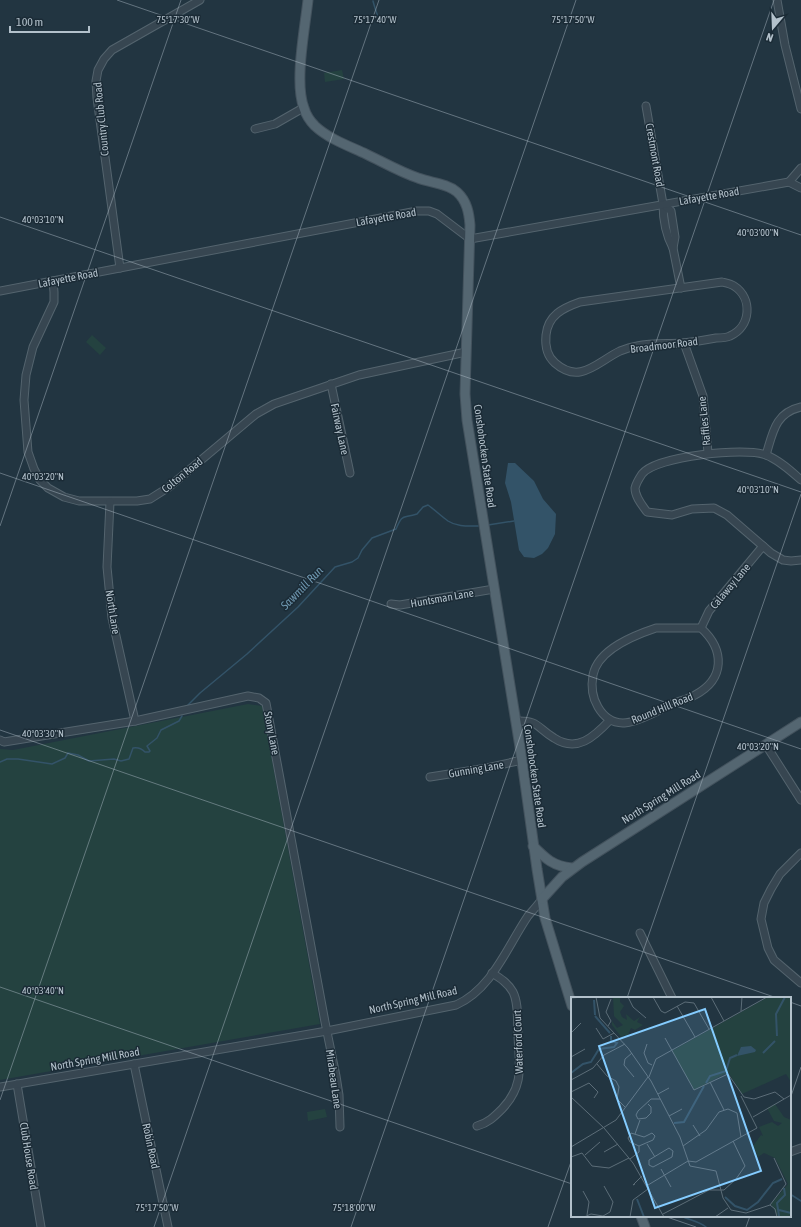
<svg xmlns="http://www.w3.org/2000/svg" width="801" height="1227" viewBox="0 0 801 1227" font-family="'Asap Condensed',sans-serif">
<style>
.green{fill:#244240}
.water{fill:#335368}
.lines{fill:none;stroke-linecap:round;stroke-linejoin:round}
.stream{stroke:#335368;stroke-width:1.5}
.minor-casing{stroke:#54646e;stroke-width:9}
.major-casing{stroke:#43525d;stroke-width:11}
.minor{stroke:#374651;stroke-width:7}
.major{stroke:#546671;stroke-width:9}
.ticks{fill:none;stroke:#b3c1cb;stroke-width:1;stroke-opacity:0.45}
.labels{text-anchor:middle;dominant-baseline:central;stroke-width:3;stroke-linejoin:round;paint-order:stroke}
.street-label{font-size:11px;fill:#b3c1cb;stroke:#1b2b36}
.water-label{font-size:12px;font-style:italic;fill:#7099b2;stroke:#1b2b36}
.inset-river{fill:none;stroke:#335368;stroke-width:2}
.inset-road{fill:none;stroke:#5c6d78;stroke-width:1}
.view{fill:#84ccff;fill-opacity:0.15;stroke:#84ccff;stroke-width:2}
.inset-edge{fill:none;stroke:#b3c1cb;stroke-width:2}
.ticks-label{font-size:10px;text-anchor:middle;fill:#b3c1cb;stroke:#1b2b36;stroke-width:3;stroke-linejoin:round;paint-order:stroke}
</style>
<rect width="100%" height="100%" fill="#223541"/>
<!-- green -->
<g class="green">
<polygon points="342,70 344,79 325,82 324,73"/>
<polygon points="92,335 106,348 100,355 86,342"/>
<polygon points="248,704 262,706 320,1024 0,1080 0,749 13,750"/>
<polygon points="325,1109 327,1117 308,1121 307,1112"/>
</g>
<!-- water -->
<polygon class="water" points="508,463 515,463 534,481 543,499 556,514 555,534 548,548 542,554 534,558 524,557 519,550 511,502 505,483"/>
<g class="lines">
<!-- stream -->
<g class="stream">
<path d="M373 1C375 9 378 16 380 24"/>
<polyline points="488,525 514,521"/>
<path d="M187 706 200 693 247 654 298 607 335 567 352 562 358 558 362 550 372 538 396 529C403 513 402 519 417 514L423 507 428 505C435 510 441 516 448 521 457 527 468 526 478 526"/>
<path d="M0 762 7 759H18L52 764 65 758 68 753 78 755 89 761 114 759 121 761 129 759 133 748C138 747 141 748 145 752H149L150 751 147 746 157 738 161 730 179 721 182 716"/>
<polyline points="790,1194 801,1201"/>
<path d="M681 1216C689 1220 699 1221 706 1227"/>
</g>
<defs>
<g id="minor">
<polyline points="777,0 785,45 801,109"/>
<path d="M646 106 663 204C663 219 666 235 673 248"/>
<polyline points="255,129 275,124 303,108"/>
<polyline points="789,182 801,168"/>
<polyline points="663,204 671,211 675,237 673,248 681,288"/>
<polyline points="120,268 97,98 96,81 98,70 104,59 112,50 200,0"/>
<polyline points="53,281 54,292 54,302 33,347 26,375 24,400 28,452 34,469 40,480 48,488 64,497 79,501 137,501 150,499 169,487 256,414 274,404 359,375 466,352"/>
<path d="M722 282C726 283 731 284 734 286 753 298 751 327 730 336 726 338 720 338 716 338 705 340 693 342 682 343 667 344 652 343 637 346 631 347 625 349 620 351 597 362 580 385 555 363 547 356 545 345 546 335 548 315 563 308 580 302Z"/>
<polyline points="0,291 417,211 429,211 437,214 470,239 789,182 801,188"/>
<polyline points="684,343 703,396 708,453"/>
<polyline points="331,384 350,473"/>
<path d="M766 455C773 432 775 413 801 407"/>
<path d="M801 480C791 471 779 460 766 455 745 447 656 456 642 474 640 477 636 484 635 488 635 497 642 505 647 512L672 515 692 509 714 508 727 515 771 553 783 560 791 561 801 560"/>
<polyline points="110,502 107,567 112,618 135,721"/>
<polyline points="391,604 400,605 494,589"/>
<path d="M656 628H701C725 650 725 679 695 695 687 700 678 701 670 705 646 716 616 738 598 707 592 697 591 686 593 675 598 649 635 635 656 628Z"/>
<polyline points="701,628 709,611 763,546"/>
<path d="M516 721C539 720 537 728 554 738 577 753 594 737 610 720"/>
<polyline points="0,740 4,742 135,721 248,696 259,698 266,703 325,1022 336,1076 339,1095 340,1127"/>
<polyline points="766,745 801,800"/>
<polyline points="430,777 487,768 522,760"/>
<polyline points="801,853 780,874 771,889 764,903 761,919 768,948 774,960 801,983"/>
<polyline points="640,933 672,998"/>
<polyline points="134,1064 168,1227"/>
<polyline points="17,1084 41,1227"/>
<path d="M0 1087 327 1031 456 1005C492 989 507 947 528 916 533 910 538 905 542 899"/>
<path d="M477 1126C488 1123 494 1117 502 1109 525 1085 519 1065 518 1034 517 1020 519 1004 513 992 508 983 500 978 492 973"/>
<polyline points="790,1152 801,1148"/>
</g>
<g id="major">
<path d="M308 0C305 28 294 83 304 108 306 115 310 121 315 126 329 139 349 146 366 154 383 162 400 172 418 178 431 183 447 183 457 192 467 201 469 213 470 225L465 394 467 420 520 747 537 869 545 918 572 1006"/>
<path d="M533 846C546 859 553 866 572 868"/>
<polyline points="542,899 562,877 582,862 801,722"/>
<polyline points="641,1216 645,1227"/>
</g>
</defs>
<!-- minor casing -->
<use href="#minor" class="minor-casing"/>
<!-- major casing -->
<use href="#major" class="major-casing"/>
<!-- minor -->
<use href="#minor" class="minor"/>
<!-- major -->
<use href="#major" class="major"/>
</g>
<!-- ticks -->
<path class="ticks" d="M117 0 801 235M0 217 801 492M0 473 801 749M0 526 181 0M0 730 777 998M0 987 572 1184M627 998 801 494M790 1002 801 1006M790 1099 801 1067M0 1100 379 0M664 1216 696 1227M154 1227 576 0M351 1227 774 0M548 1227 572 1159M746 1227 750 1216"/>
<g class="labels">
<!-- street labels -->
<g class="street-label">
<text transform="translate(101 119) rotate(-96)">Country Club Road</text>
<text transform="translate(655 155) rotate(80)">Crestmont Road</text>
<text transform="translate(709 196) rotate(-10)">Lafayette Road</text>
<text transform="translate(386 217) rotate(-10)">Lafayette Road</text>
<text transform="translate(68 278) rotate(-11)">Lafayette Road</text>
<text transform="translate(664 345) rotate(-7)">Broadmoor Road</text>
<text transform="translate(704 421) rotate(-96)">Raffles Lane</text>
<text transform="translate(340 429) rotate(78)">Fairway Lane</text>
<text transform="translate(485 456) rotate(82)">Conshohocken State Road</text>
<text transform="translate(182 475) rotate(-39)">Colton Road</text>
<text transform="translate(730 586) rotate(-50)">Calaway Lane</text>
<text transform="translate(442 598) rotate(-10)">Huntsman Lane</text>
<text transform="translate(113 612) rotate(81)">North Lane</text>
<text transform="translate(662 708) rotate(-22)">Round Hill Road</text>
<text transform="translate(272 733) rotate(79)">Stony Lane</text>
<text transform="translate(476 769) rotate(-10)">Gunning Lane</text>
<text transform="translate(535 776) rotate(82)">Conshohocken State Road</text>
<text transform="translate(661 797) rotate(-32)">North Spring Mill Road</text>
<text transform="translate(413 1000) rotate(-13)">North Spring Mill Road</text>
<text transform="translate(518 1042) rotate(-92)">Waterford Court</text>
<text transform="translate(95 1059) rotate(-10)">North Spring Mill Road</text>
<text transform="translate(334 1079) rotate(82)">Mirabeau Lane</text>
<text transform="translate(151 1146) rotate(78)">Robin Road</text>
<text transform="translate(29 1156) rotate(81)">Club House Road</text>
</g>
<!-- water labels -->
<g class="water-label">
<text transform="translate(302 588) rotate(-46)">Sawmill Run</text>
</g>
</g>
<!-- overview -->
<g transform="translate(571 997)">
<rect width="220" height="220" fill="#223541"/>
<path d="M42 0H49V5L53 9 49 15 51 20 56 23 55 17 63 24 69 20 66 25 72 28 64 33 60 31 56 40 53 38 51 41 41 28V24L46 31 52 28 43 19ZM197 0H220V85L215 77 171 97 157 75 123 93 101 54ZM204 107 213 120 220 123V220H207L200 207 217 187 204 161 193 156 187 160 182 149 190 138 192 139 188 130 201 125 207 129 211 126 203 124 196 111Z" fill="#244240"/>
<path d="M180 49 185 53 184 55 166 59 170 50Z" fill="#335368"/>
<path class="inset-river" d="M23 3 24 18M24 19 39 36M206 39 205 17 214 0M192 56 204 44M0 76 12 67 20 65 28 52 43 50 46 46 40 44V39M135 86 139 79 155 74 159 61 166 58M103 126 113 125 133 89M154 200 164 209 176 213 187 205 202 186 211 182M66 202 73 220M208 213 220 216M208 219 206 206 214 198 213 191"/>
<path class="inset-road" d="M25 0 29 21 57 51 80 84 109 140 119 169 145 174 152 201 160 213 175 216 199 208 204 212 206 220M57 0 62 10 75 21M82 0 90 14 94 16 114 5 123 6 138 32M140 0 153 24M0 1 13 0M106 9 124 40M170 14 171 0M37 29 40 24 35 15 40 2M25 31 32 42 43 36M0 36 10 26M94 41 123 93 157 77 173 100 183 102 204 95 213 102M76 47 73 56 77 66 81 68M61 56 54 62 53 68 63 80M0 60 14 52M26 67 36 79 45 84 48 90 46 102 54 110M78 80 85 62 196 0M0 83 22 71 33 58 54 47M139 85 153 113M0 95 18 86 27 95 23 101M87 97 98 91M0 100 33 131 62 166 93 220M77 107 80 110V116L75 121 67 122 65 118 67 114 80 102H89M98 119 111 112M182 120 220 98M122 128 129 139M81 136 84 139 82 143 68 149 59 145 57 141 60 136 73 140ZM64 137 69 123M76 147 84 160M112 149 135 133 148 115 157 112 166 116 170 140M0 150 45 123 77 80M98 151 102 154 101 160 82 170 78 168V163ZM33 155 47 147M14 158 29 145M0 160 11 156 21 169 38 171 58 161M59 162 68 155V149M90 172 100 190M64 187 62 188 71 179M77 188 117 164 125 165 186 131 170 99M12 194 18 205 16 218M199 208 215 187 203 161M92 217 138 193H153L165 182 174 169 162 144M13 220 20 217 32 219 39 215 42 205 33 189M59 220 62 203 77 192M144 220 157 211"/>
<path class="view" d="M134 12 190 174 84 211 28 49Z"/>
<rect width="220" height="220" class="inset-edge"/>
</g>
<g class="ticks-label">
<text x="178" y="23">75°17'30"W</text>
<text x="375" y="23">75°17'40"W</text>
<text x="573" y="23">75°17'50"W</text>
<text x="43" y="223">40°03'10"N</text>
<text x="758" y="236">40°03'00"N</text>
<text x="43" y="480">40°03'20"N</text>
<text x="758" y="493">40°03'10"N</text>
<text x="43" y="737">40°03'30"N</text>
<text x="758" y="750">40°03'20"N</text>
<text x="43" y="994">40°03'40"N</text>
<text x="157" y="1211">75°17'50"W</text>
<text x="354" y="1211">75°18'00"W</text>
</g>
<!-- north arrow -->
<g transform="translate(773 28) rotate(199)" stroke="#1b2b36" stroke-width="3" paint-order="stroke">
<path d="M0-3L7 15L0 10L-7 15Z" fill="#b3c1cb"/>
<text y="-6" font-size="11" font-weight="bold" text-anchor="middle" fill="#b3c1cb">N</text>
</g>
<!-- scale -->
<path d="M10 26v6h79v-6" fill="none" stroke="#b3c1cb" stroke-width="2"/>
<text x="16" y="26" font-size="12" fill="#b3c1cb" stroke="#1b2b36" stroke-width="3" paint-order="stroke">100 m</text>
</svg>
